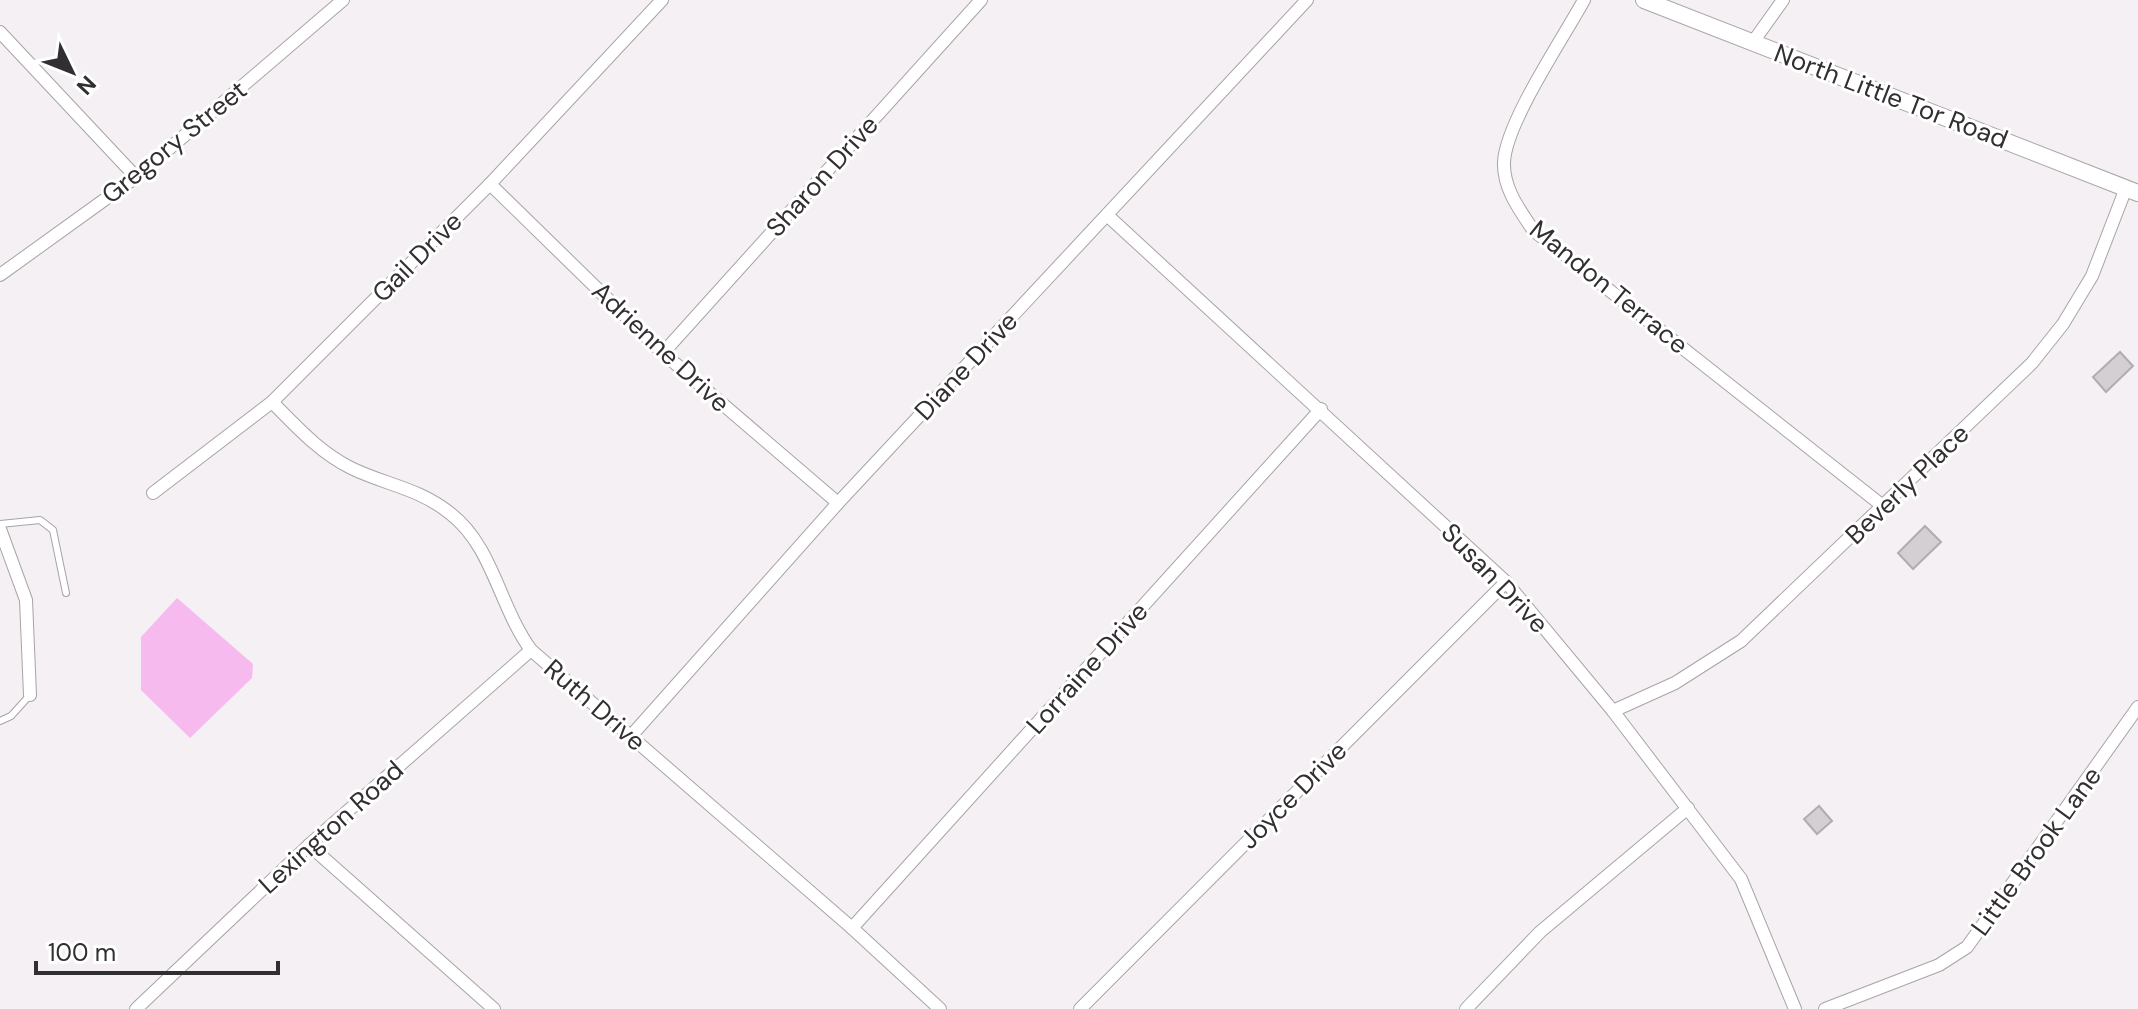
<svg xmlns="http://www.w3.org/2000/svg" width="2138" height="1009" viewBox="0 0 2138 1009" font-family="'DM Sans',sans-serif">
<style>
.green{fill:#f7baef}
.building{fill:#d4cfd3;stroke:#b1acb0;stroke-width:2}
.lines{fill:none;stroke-linecap:round;stroke-linejoin:round}
.service-casing{stroke:#a8a3a7;stroke-width:8}
.minor-casing{stroke:#a8a3a7;stroke-width:14}
.tertiary-casing{stroke:#a8a3a7;stroke-width:18}
.service{stroke:#fff;stroke-width:6}
.minor{stroke:#fff;stroke-width:12}
.tertiary{stroke:#fff;stroke-width:16}
.labels{text-anchor:middle;dominant-baseline:central;stroke-width:6;stroke-linejoin:round;paint-order:stroke}
.street-label{font-size:26px;fill:#312f31;stroke:#fff}
</style>
<rect width="100%" height="100%" fill="#f5f0f4"/>
<!-- green -->
<polygon class="green" points="177,598 253,664 252,678 190,738 141,690 141,637"/>
<!-- building -->
<g class="building">
<polygon points="2120,352 2133,366 2106,392 2093,377"/>
<polygon points="1925,526 1941,542 1913,569 1898,553"/>
<polygon points="1819,806 1832,821 1817,834 1804,819"/>
</g>
<g class="lines">
<defs>
<g id="service">
<polyline points="0,524 40,520 53,530 66,593"/>
<polyline points="0,721 11,716 30,695"/>
</g>
<g id="minor">
<path d="M1584 0C1564 37 1506 122 1504 162 1503 188 1519 209 1533 230L1884 507"/>
<polyline points="0,32 136,177"/>
<polyline points="1753,42 1783,0"/>
<polyline points="490,184 663,353 838,503"/>
<polyline points="1108,216 1506,582 1613,711 1741,879 1795,1009"/>
<polyline points="0,275 136,177 343,0"/>
<polyline points="663,353 981,0"/>
<path d="M272 402C297 427 319 452 351 468 386 485 419 488 451 514 493 547 499 606 531 650L852 928 940 1009"/>
<polyline points="153,493 272,402 490,184 662,0"/>
<polyline points="0,529 26,600 30,695"/>
<polyline points="1613,711 1675,683 1741,641 2032,363 2063,324 2092,276 2126,188"/>
<polyline points="631,736 838,503 1307,0"/>
<polyline points="309,845 494,1009"/>
<polyline points="852,928 1321,409"/>
<polyline points="136,1009 309,845 531,650"/>
<polyline points="1080,1009 1506,582"/>
<polyline points="1466,1009 1540,932 1688,808"/>
<polyline points="1825,1009 1939,965 1967,947 2138,707"/>
</g>
<polyline id="tertiary" points="1644,0 2138,193"/>
</defs>
<!-- service casing -->
<use href="#service" class="service-casing"/>
<!-- minor casing -->
<use href="#minor" class="minor-casing"/>
<!-- tertiary casing -->
<use href="#tertiary" class="tertiary-casing"/>
<!-- service -->
<use href="#service" class="service"/>
<!-- minor -->
<use href="#minor" class="minor"/>
<!-- tertiary -->
<use href="#tertiary" class="tertiary"/>
</g>
<g class="labels">
<!-- street labels -->
<g class="street-label">
<text transform="translate(1891 96) rotate(21)">North Little Tor Road</text>
<text transform="translate(174 142) rotate(-39)">Gregory Street</text>
<text transform="translate(822 176) rotate(-48)">Sharon Drive</text>
<text transform="translate(417 257) rotate(-45)">Gail Drive</text>
<text transform="translate(1609 287) rotate(39)">Mandon Terrace</text>
<text transform="translate(661 347) rotate(43)">Adrienne Drive</text>
<text transform="translate(966 366) rotate(-47)">Diane Drive</text>
<text transform="translate(1907 484) rotate(-44)">Beverly Place</text>
<text transform="translate(1495 578) rotate(46)">Susan Drive</text>
<text transform="translate(1087 668) rotate(-48)">Lorraine Drive</text>
<text transform="translate(595 705) rotate(41)">Ruth Drive</text>
<text transform="translate(1293 795) rotate(-45)">Joyce Drive</text>
<text transform="translate(331 827) rotate(-42)">Lexington Road</text>
<text transform="translate(2036 851) rotate(-54)">Little Brook Lane</text>
</g>
</g>
<!-- north arrow -->
<g transform="translate(72 72) rotate(133)" stroke="#ffffff" stroke-width="6" paint-order="stroke">
<path d="M0-6L14 30L0 20L-14 30Z" fill="#312f31"/>
<text y="-12" font-size="22" font-weight="bold" text-anchor="middle" fill="#312f31">N</text>
</g>
<!-- scale -->
<path d="M36 961v12h242v-12" fill="none" stroke="#312f31" stroke-width="4"/>
<text x="48" y="961" font-size="24" fill="#312f31" stroke="#ffffff" stroke-width="6" paint-order="stroke">100 m</text>
</svg>
